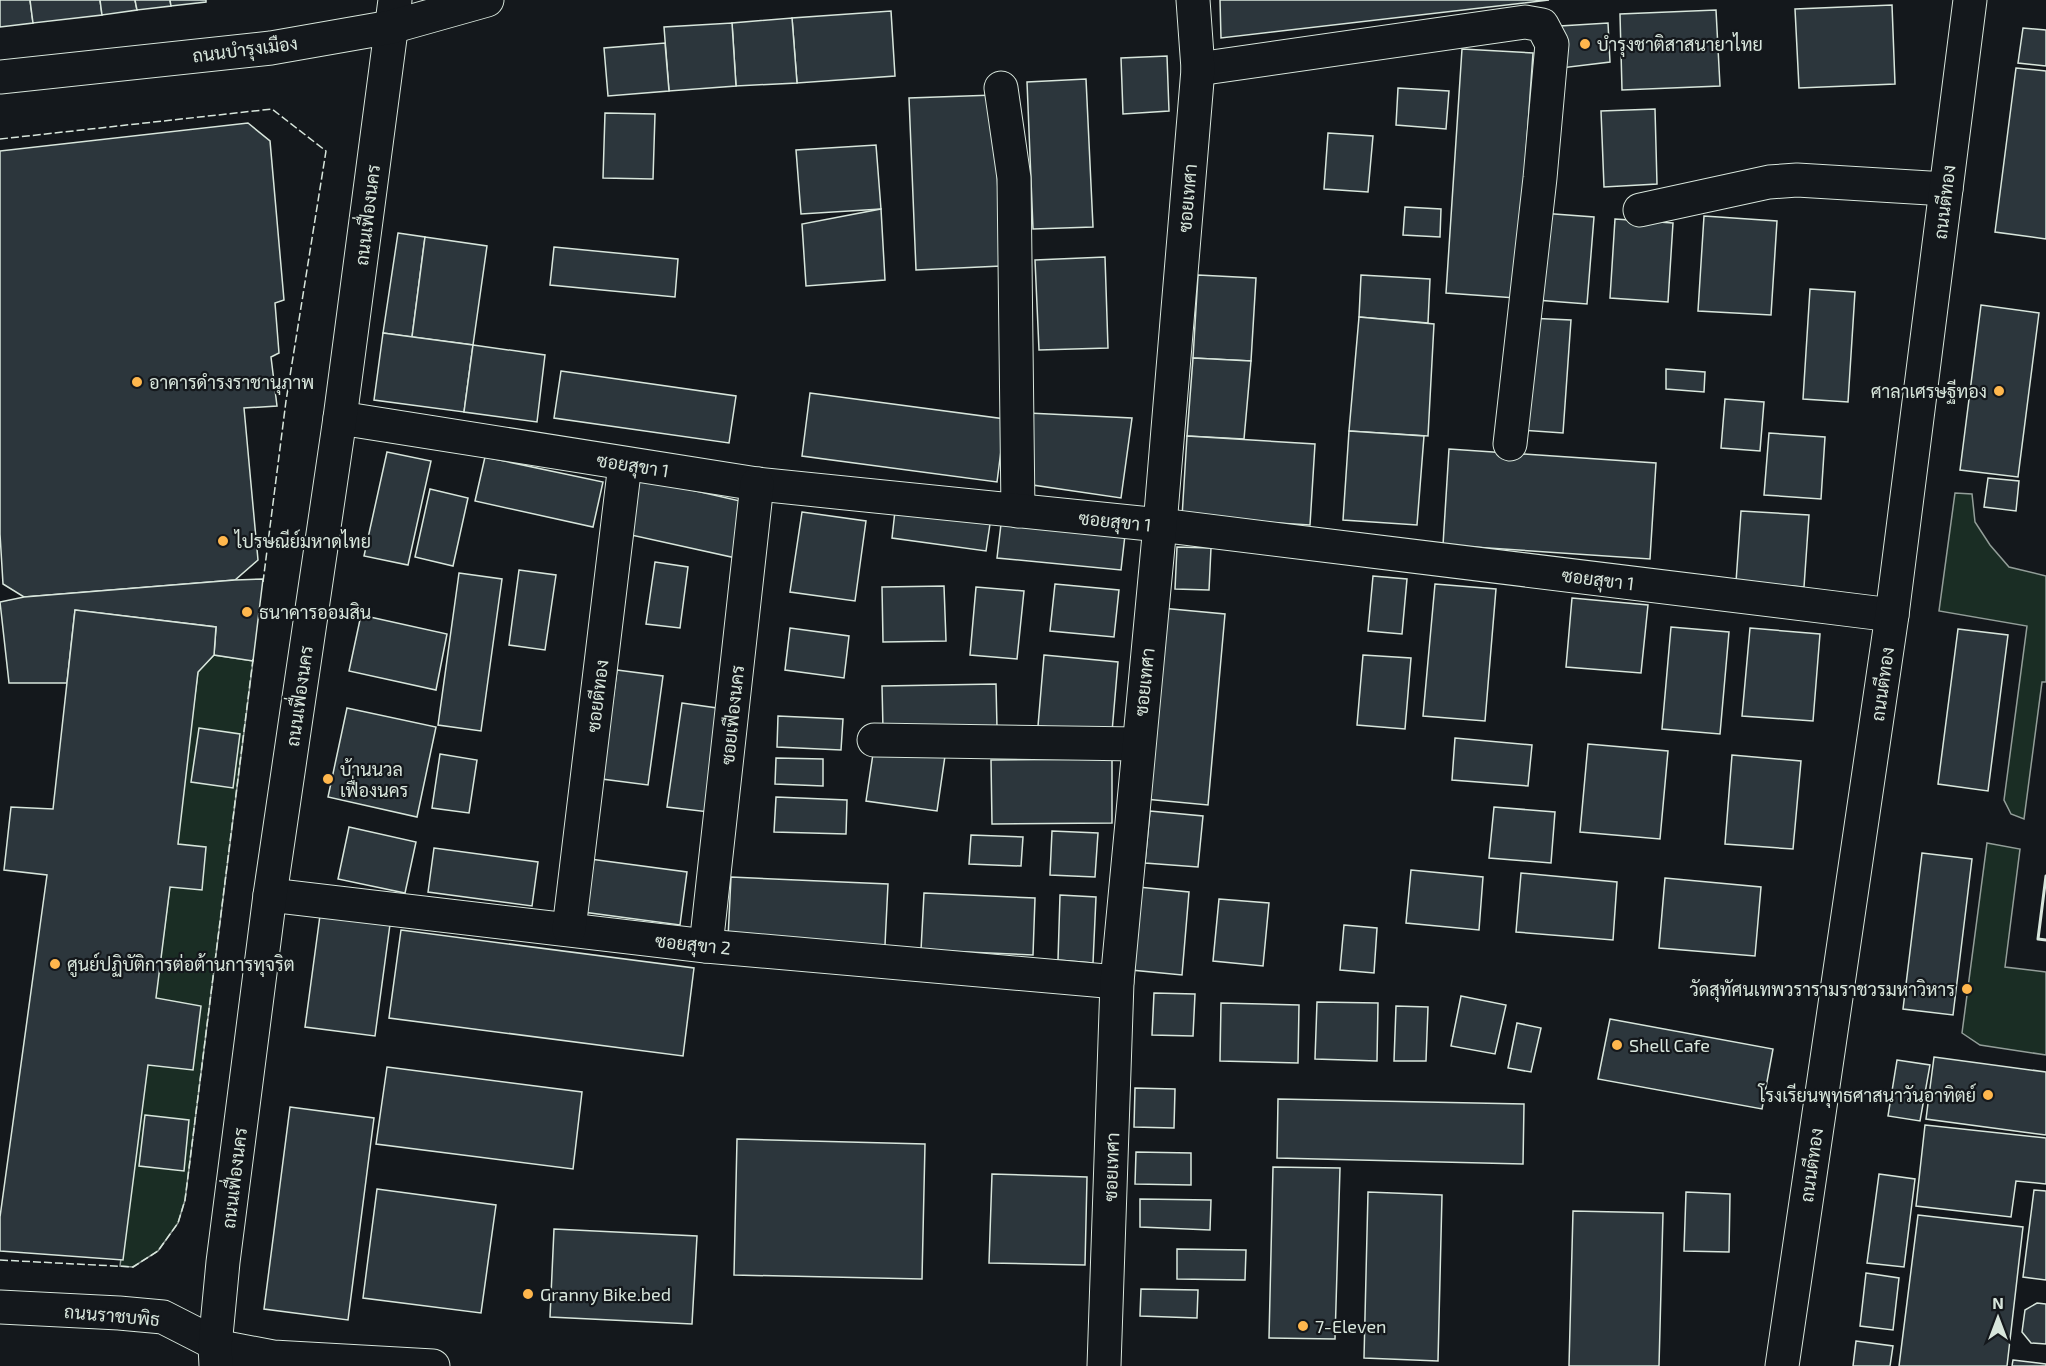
<svg xmlns="http://www.w3.org/2000/svg" width="2046" height="1366" viewBox="0 0 2046 1366" font-family="'Exo 2',Sarabun,sans-serif">
<style>
.green{fill:#1a2d24;stroke:#939e99;stroke-width:1.5}
.building{fill:#2c363c;stroke:#d8e6dc;stroke-width:1.5}
.lines{fill:none;stroke-linecap:round;stroke-linejoin:round}
.minor-casing{stroke:#d8e6dc;stroke-width:35}
.tertiary-casing{stroke:#d8e6dc;stroke-width:35}
.secondary-casing{stroke:#d8e6dc;stroke-width:35}
.minor{stroke:#14181c;stroke-width:33}
.tertiary{stroke:#14181c;stroke-width:33}
.secondary{stroke:#14181c;stroke-width:33}
.fence{stroke:#d8e6dc;stroke-width:1.5;stroke-dasharray:8 3;stroke-linecap:butt}
.wall{stroke:#d8e6dc;stroke-width:3}
.poi-dot{fill:#ffb74d;stroke:#14181c;stroke-width:2}
.labels{text-anchor:middle;dominant-baseline:central;stroke-width:4.5;stroke-linejoin:round;paint-order:stroke}
.poi-label{font-size:18px;fill:#d8e6dc;stroke:#14181c;text-anchor:start}
.street-label{font-size:18px;fill:#d8e6dc;stroke:#14181c}
</style>
<rect width="100%" height="100%" fill="#14181c"/>
<!-- green -->
<g class="green">
<polygon points="1955,493 1972,494 1975,522 1990,545 2009,567 2046,576 2046,682 2042,682 2024,819 2011,814 2004,800 2027,626 1939,611"/>
<polygon points="214,655 253,661 185,1200 178,1223 158,1251 133,1267 120,1266 198,672"/>
<polygon points="1987,843 2020,849 2005,967 2046,972 2046,1055 1980,1045 1962,1033"/>
</g>
<!-- building -->
<g class="building">
<polygon points="0,0 30,0 33,23 0,27"/>
<polygon points="30,0 100,0 102,15 33,23"/>
<polygon points="100,0 135,0 137,10 102,15"/>
<polygon points="135,0 170,0 171,6 137,10"/>
<polygon points="170,0 206,0 206,2 171,6"/>
<polygon points="1220,0 1549,0 1221,38"/>
<polygon points="1892,5 1895,84 1799,88 1795,9"/>
<polygon points="1716,10 1720,86 1622,90 1620,14"/>
<polygon points="891,11 895,76 797,83 792,18"/>
<polygon points="792,18 797,83 736,86 732,23"/>
<polygon points="732,23 736,86 669,91 664,27"/>
<polygon points="1608,23 1610,62 1561,68 1560,26"/>
<polygon points="2023,28 2046,30 2046,66 2018,63"/>
<polygon points="665,43 669,91 608,96 604,48"/>
<polygon points="1462,49 1533,53 1516,298 1446,293"/>
<polygon points="1167,56 1169,111 1123,114 1121,58"/>
<polygon points="2016,68 2046,71 2046,239 1995,232"/>
<polygon points="1086,79 1093,227 1033,229 1027,82"/>
<polygon points="1398,88 1449,91 1446,129 1396,125"/>
<polygon points="994,95 1001,266 916,270 909,98"/>
<polygon points="1655,109 1657,184 1604,187 1601,111"/>
<polygon points="605,113 655,114 653,179 603,178"/>
<polygon points="248,123 270,141 284,300 275,303 279,353 271,357 277,406 244,408 258,560 235,580 24,597 3,584 0,534 0,151"/>
<polygon points="1328,133 1373,136 1368,192 1324,189"/>
<polygon points="876,145 881,209 801,214 796,150"/>
<polygon points="1405,207 1441,209 1440,237 1403,235"/>
<polygon points="881,209 885,280 806,286 802,224"/>
<polygon points="1541,213 1594,217 1587,304 1536,300"/>
<polygon points="1704,216 1777,221 1771,315 1698,311"/>
<polygon points="1615,219 1673,223 1668,302 1610,298"/>
<polygon points="398,233 425,237 412,337 383,333"/>
<polygon points="425,237 487,246 473,345 412,337"/>
<polygon points="554,247 678,259 675,297 550,285"/>
<polygon points="1105,257 1108,348 1039,350 1035,260"/>
<polygon points="1198,275 1256,278 1251,361 1193,358"/>
<polygon points="1361,275 1430,279 1428,323 1359,317"/>
<polygon points="1810,289 1855,292 1848,402 1803,399"/>
<polygon points="1981,305 2039,313 2018,477 1960,470"/>
<polygon points="1359,317 1434,324 1428,436 1349,431"/>
<polygon points="1527,318 1571,320 1563,433 1520,430"/>
<polygon points="383,333 473,345 464,412 374,400"/>
<polygon points="473,345 545,355 537,422 464,412"/>
<polygon points="1193,358 1251,361 1244,439 1187,436"/>
<polygon points="1666,369 1705,372 1704,392 1666,389"/>
<polygon points="561,371 736,396 729,443 554,418"/>
<polygon points="810,393 1005,419 997,482 802,456"/>
<polygon points="1725,399 1764,402 1760,451 1721,448"/>
<polygon points="1028,413 1132,418 1121,498 1026,484"/>
<polygon points="1349,431 1424,436 1417,525 1343,520"/>
<polygon points="1769,433 1825,437 1821,499 1764,495"/>
<polygon points="1187,436 1315,444 1310,525 1182,517"/>
<polygon points="1449,449 1656,463 1650,559 1443,545"/>
<polygon points="387,452 431,461 408,565 364,556"/>
<polygon points="485,457 603,482 593,527 475,501"/>
<polygon points="634,477 749,503 736,558 622,533"/>
<polygon points="1988,478 2019,481 2016,511 1984,507"/>
<polygon points="430,489 468,498 453,566 415,557"/>
<polygon points="895,511 990,524 986,551 892,538"/>
<polygon points="1741,511 1809,515 1804,587 1736,582"/>
<polygon points="802,512 866,521 855,601 790,592"/>
<polygon points="1001,524 1125,535 1121,570 997,558"/>
<polygon points="1177,547 1211,548 1209,590 1175,589"/>
<polygon points="655,562 688,567 680,628 646,624"/>
<polygon points="519,570 556,575 545,650 509,645"/>
<polygon points="459,573 502,579 481,731 438,725"/>
<polygon points="1373,576 1407,579 1402,634 1368,631"/>
<polygon points="263,579 253,661 214,655 216,627 75,610 67,683 9,683 0,602 24,597 235,580"/>
<polygon points="1055,584 1119,590 1114,637 1050,631"/>
<polygon points="1435,584 1496,589 1485,721 1423,716"/>
<polygon points="944,586 946,641 883,642 882,587"/>
<polygon points="976,587 1024,591 1017,659 970,655"/>
<polygon points="1572,598 1648,605 1641,673 1566,667"/>
<polygon points="1161,608 1225,614 1208,805 1145,799"/>
<polygon points="75,610 216,627 214,655 198,672 178,844 206,847 202,890 170,887 156,998 201,1006 193,1070 148,1065 123,1260 0,1251 0,1217 47,875 4,870 11,807 53,809"/>
<polygon points="361,615 447,634 436,690 349,671"/>
<polygon points="1671,627 1729,632 1720,734 1662,729"/>
<polygon points="790,628 849,636 844,678 785,670"/>
<polygon points="1750,628 1820,634 1813,721 1742,716"/>
<polygon points="1958,629 2008,635 1988,791 1938,784"/>
<polygon points="1044,655 1118,662 1112,732 1038,726"/>
<polygon points="1363,655 1411,658 1405,729 1357,725"/>
<polygon points="617,670 663,676 648,785 602,779"/>
<polygon points="996,684 997,728 883,730 882,686"/>
<polygon points="682,703 724,709 709,812 667,807"/>
<polygon points="347,708 436,727 417,817 328,797"/>
<polygon points="778,716 843,719 841,750 777,747"/>
<polygon points="199,728 240,734 233,788 191,782"/>
<polygon points="1455,738 1532,745 1528,786 1452,780"/>
<polygon points="1588,744 1668,751 1660,839 1580,832"/>
<polygon points="874,747 945,756 937,811 866,801"/>
<polygon points="440,754 477,760 469,813 432,808"/>
<polygon points="1732,755 1801,761 1793,849 1725,844"/>
<polygon points="776,758 823,759 823,786 775,784"/>
<polygon points="1112,759 1112,823 992,824 991,760"/>
<polygon points="776,797 847,800 846,834 774,832"/>
<polygon points="1494,807 1555,812 1551,863 1489,858"/>
<polygon points="1150,811 1203,816 1198,867 1145,863"/>
<polygon points="349,827 416,842 405,893 338,879"/>
<polygon points="1052,831 1098,833 1095,877 1050,875"/>
<polygon points="971,835 1023,837 1021,866 969,864"/>
<polygon points="434,848 538,862 532,906 428,892"/>
<polygon points="1922,853 1972,859 1953,1015 1903,1009"/>
<polygon points="590,859 687,872 680,925 583,912"/>
<polygon points="1411,870 1483,877 1479,930 1406,923"/>
<polygon points="1521,873 1617,882 1613,940 1516,932"/>
<polygon points="731,877 888,884 885,945 728,938"/>
<polygon points="1665,878 1761,887 1755,956 1659,948"/>
<polygon points="1138,887 1189,892 1182,975 1131,970"/>
<polygon points="924,893 1035,898 1033,955 921,950"/>
<polygon points="1060,895 1096,897 1093,963 1058,960"/>
<polygon points="1219,899 1269,903 1263,966 1213,961"/>
<polygon points="321,908 391,917 375,1036 305,1027"/>
<polygon points="1344,925 1377,928 1374,973 1340,970"/>
<polygon points="401,930 694,968 683,1056 389,1018"/>
<polygon points="1154,993 1195,994 1193,1036 1152,1035"/>
<polygon points="1461,996 1506,1005 1495,1054 1451,1046"/>
<polygon points="1317,1002 1378,1003 1377,1061 1315,1059"/>
<polygon points="1221,1003 1299,1005 1298,1063 1220,1061"/>
<polygon points="1396,1006 1428,1007 1426,1061 1394,1061"/>
<polygon points="1610,1019 1773,1049 1762,1109 1598,1079"/>
<polygon points="1517,1023 1541,1028 1531,1072 1508,1068"/>
<polygon points="1934,1057 2046,1072 2046,1135 1926,1119"/>
<polygon points="1897,1060 1930,1065 1920,1121 1888,1116"/>
<polygon points="387,1067 582,1092 573,1169 376,1144"/>
<polygon points="1135,1088 1175,1089 1174,1128 1134,1127"/>
<polygon points="1278,1099 1524,1104 1523,1164 1277,1158"/>
<polygon points="290,1107 374,1118 348,1320 264,1309"/>
<polygon points="145,1115 189,1120 184,1171 139,1166"/>
<polygon points="1925,1125 2046,1138 2046,1184 2016,1181 2011,1217 1916,1206"/>
<polygon points="737,1139 925,1144 922,1279 734,1275"/>
<polygon points="1136,1152 1191,1153 1191,1185 1135,1184"/>
<polygon points="1273,1167 1340,1168 1335,1339 1269,1338"/>
<polygon points="992,1174 1087,1177 1085,1265 989,1263"/>
<polygon points="1879,1174 1915,1179 1904,1267 1867,1263"/>
<polygon points="377,1189 496,1205 481,1313 363,1298"/>
<polygon points="2034,1190 2046,1191 2046,1280 2023,1277"/>
<polygon points="1368,1192 1442,1195 1438,1361 1364,1358"/>
<polygon points="1686,1192 1730,1194 1729,1252 1684,1251"/>
<polygon points="1140,1199 1211,1200 1210,1230 1140,1227"/>
<polygon points="1573,1211 1663,1213 1659,1366 1569,1366"/>
<polygon points="1918,1215 2023,1227 2007,1366 1899,1366"/>
<polygon points="554,1229 697,1236 692,1324 550,1317"/>
<polygon points="1177,1249 1246,1250 1245,1280 1177,1279"/>
<polygon points="1866,1273 1899,1278 1893,1330 1860,1326"/>
<polygon points="1141,1289 1198,1290 1197,1318 1140,1316"/>
<polygon points="2037,1303 2046,1304 2046,1344 2031,1343 2022,1332 2025,1310"/>
<polygon points="1856,1341 1893,1346 1890,1366 1853,1366"/>
<polygon points="2013,1360 2046,1364 2046,1366 2012,1366"/>
</g>
<g class="lines">
<defs>
<g id="minor">
<polyline points="1198,69 1525,22 1542,25 1552,44 1540,178 1510,444"/>
<polyline points="1001,88 1014,178 1018,511"/>
<polyline points="1640,210 1769,182 1797,180 1946,189"/>
<polyline points="340,418 757,484 1160,525 1892,615"/>
<polyline points="874,740 1138,744"/>
<polyline points="270,895 706,946 1117,982"/>
<polyline points="569,929 625,464"/>
<polyline points="706,946 757,484"/>
<polyline points="0,1307 119,1313 163,1317 210,1341 215,1346 273,1357 433,1366"/>
<polyline points="1104,1366 1117,982 1160,525 1198,69 1193,0"/>
</g>
<polyline id="tertiary" points="216,1366 215,1346 223,1262 270,895 340,418 395,0"/>
<g id="secondary">
<polyline points="0,77 271,48 391,27 487,0"/>
<polyline points="1782,1366 1892,615 1970,0"/>
</g>
</defs>
<!-- minor casing -->
<use href="#minor" class="minor-casing"/>
<!-- tertiary casing -->
<use href="#tertiary" class="tertiary-casing"/>
<!-- secondary casing -->
<use href="#secondary" class="secondary-casing"/>
<!-- minor -->
<use href="#minor" class="minor"/>
<!-- tertiary -->
<use href="#tertiary" class="tertiary"/>
<!-- secondary -->
<use href="#secondary" class="secondary"/>
<!-- fence -->
<g class="fence">
<polyline points="0,139 272,109 326,151 286,401 263,582"/>
<polyline points="0,1260 133,1267 158,1251 178,1223 185,1200 253,659"/>
</g>
<!-- wall -->
<polyline class="wall" points="2046,876 2038,939 2046,940"/>
</g>
<!-- markers -->
<g class="poi-dot">
<circle cx="1585" cy="44" r="6"/>
<circle cx="137" cy="382" r="6"/>
<circle cx="1999" cy="391" r="6"/>
<circle cx="223" cy="541" r="6"/>
<circle cx="247" cy="612" r="6"/>
<circle cx="328" cy="779" r="6"/>
<circle cx="55" cy="964" r="6"/>
<circle cx="1967" cy="989" r="6"/>
<circle cx="1617" cy="1045" r="6"/>
<circle cx="1988" cy="1095" r="6"/>
<circle cx="528" cy="1294" r="6"/>
<circle cx="1303" cy="1326" r="6"/>
</g>
<g class="labels">
<!-- poi labels -->
<g class="poi-label">
<text x="1597" y="44">บำรุงชาติสาสนายาไทย</text>
<text x="149" y="382">อาคารดำรงราชานุภาพ</text>
<text x="1987" y="391" text-anchor="end">ศาลาเศรษฐีทอง</text>
<text x="235" y="541">ไปรษณีย์มหาดไทย</text>
<text x="259" y="612">ธนาคารออมสิน</text>
<text x="340" y="769">บ้านนวล<tspan x="340" dy="21">เฟื่องนคร</tspan></text>
<text x="67" y="964">ศูนย์ปฏิบัติการต่อต้านการทุจริต</text>
<text x="1955" y="989" text-anchor="end">วัดสุทัศนเทพวรารามราชวรมหาวิหาร</text>
<text x="1629" y="1045">Shell Cafe</text>
<text x="1976" y="1095" text-anchor="end">โรงเรียนพุทธศาสนาวันอาทิตย์</text>
<text x="540" y="1294">Granny Bike.bed</text>
<text x="1315" y="1326">7-Eleven</text>
</g>
<!-- street labels -->
<g class="street-label">
<text transform="translate(245 49) rotate(-7)">ถนนบำรุงเมือง</text>
<text transform="translate(1187 198) rotate(-85)">ซอยเทศา</text>
<text transform="translate(1944 202) rotate(-83)">ถนนตีทอง</text>
<text transform="translate(367 215) rotate(-83)">ถนนเฟื่องนคร</text>
<text transform="translate(633 465) rotate(9)">ซอยสุขา 1</text>
<text transform="translate(1115 521) rotate(6)">ซอยสุขา 1</text>
<text transform="translate(1598 579) rotate(7)">ซอยสุขา 1</text>
<text transform="translate(1144 682) rotate(-84)">ซอยเทศา</text>
<text transform="translate(1882 684) rotate(-82)">ถนนตีทอง</text>
<text transform="translate(299 696) rotate(-82)">ถนนเฟื่องนคร</text>
<text transform="translate(597 696) rotate(-83)">ซอยตีทอง</text>
<text transform="translate(732 715) rotate(-84)">ซอยเฟืองนคร</text>
<text transform="translate(693 944) rotate(6)">ซอยสุขา 2</text>
<text transform="translate(1811 1165) rotate(-82)">ถนนตีทอง</text>
<text transform="translate(1111 1167) rotate(-88)">ซอยเทศา</text>
<text transform="translate(234 1178) rotate(-83)">ถนนเฟื่องนคร</text>
<text transform="translate(112 1315) rotate(5)">ถนนราชบพิธ</text>
</g>
</g>
<!-- north arrow -->
<g transform="translate(1998 1318)" stroke="#14181c" stroke-width="4.5" paint-order="stroke">
<path d="M0-4.5L10 22L0 15L-10 22Z" fill="#d8e6dc"/>
<text y="-9" font-size="16" font-weight="bold" text-anchor="middle" fill="#d8e6dc">N</text>
</g>
</svg>
